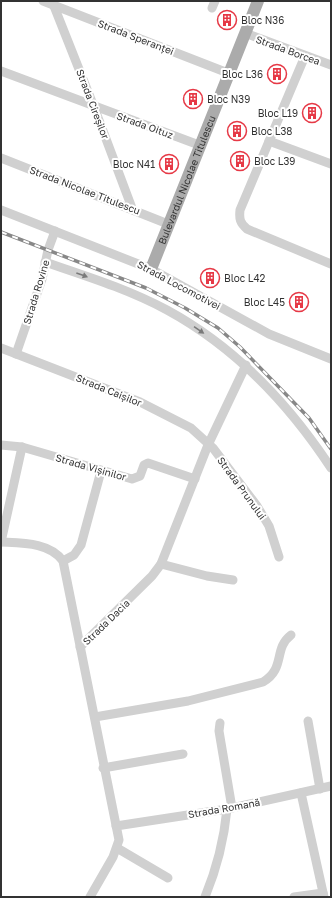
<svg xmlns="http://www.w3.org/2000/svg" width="332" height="898" viewBox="0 0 332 898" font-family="'Golos Text',sans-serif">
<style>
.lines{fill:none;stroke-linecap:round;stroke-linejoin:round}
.minor{stroke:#d0d0d0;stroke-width:9}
.major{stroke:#ababab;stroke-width:12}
.rail-casing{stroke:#888;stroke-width:3.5}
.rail{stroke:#fff;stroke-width:2;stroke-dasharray:6;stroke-linecap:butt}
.oneway{fill:#7a7a7a}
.labels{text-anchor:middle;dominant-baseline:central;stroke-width:4;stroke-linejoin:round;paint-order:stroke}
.poi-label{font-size:10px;fill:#333;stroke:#fff;text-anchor:start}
.street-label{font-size:10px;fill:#333;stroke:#fff}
</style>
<rect width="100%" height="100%" fill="#fff"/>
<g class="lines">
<!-- minor -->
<g class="minor">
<polyline points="43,1 228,73"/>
<polyline points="52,1 94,107 132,208"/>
<polyline points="212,8 215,1"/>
<polyline points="245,33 331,65"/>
<path d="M305 56 240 210C239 219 240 223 247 229L331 264"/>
<polyline points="1,71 199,145"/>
<polyline points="269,141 331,164"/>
<polyline points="1,158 168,224"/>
<polyline points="1,210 151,269 269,334 331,359"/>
<path d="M45 262C86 276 128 289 167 310 235 347 289 404 331 468"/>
<polyline points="1,348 140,402 191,428 213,448 257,506 269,526 279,557"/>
<polyline points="16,354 42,279 48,250 55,231"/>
<polyline points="1,445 22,447 132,479 140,476 144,465 148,463 195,479"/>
<path d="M1 542C21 543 50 542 63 561L119 840 113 857 90 897"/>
<polyline points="1,542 22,447"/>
<polyline points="63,561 74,555 81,545 101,471"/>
<polyline points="161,564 207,576 233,580"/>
<polyline points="80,647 152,576 161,564 208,445 246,365"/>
<path d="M95 717 188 701 263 682C286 668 273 649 291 635"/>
<polyline points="308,721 320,789"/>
<polyline points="220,723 219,731 232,808"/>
<polyline points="103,768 183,754"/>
<polyline points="301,793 324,897"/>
<polyline points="116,826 227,809 331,786"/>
<polyline points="117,848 168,878"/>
<path d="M205 897C217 868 224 840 227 809"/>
<polyline points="294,897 323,893"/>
</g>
<!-- major -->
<path class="major" id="s1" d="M151 269 258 1"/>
<defs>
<polyline id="rail" points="1,232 146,288 185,308 218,328 240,347 309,418 331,449"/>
</defs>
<!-- rail casing -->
<use href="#rail" class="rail-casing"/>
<!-- rail -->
<use href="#rail" class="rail"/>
</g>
<!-- one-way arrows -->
<defs><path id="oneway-solid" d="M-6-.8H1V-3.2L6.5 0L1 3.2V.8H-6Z"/></defs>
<g class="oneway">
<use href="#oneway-solid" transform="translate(82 275) rotate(20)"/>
<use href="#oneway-solid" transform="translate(199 330) rotate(34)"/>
</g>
<!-- icons -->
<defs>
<symbol id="building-ring" viewBox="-11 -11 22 22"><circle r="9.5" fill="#fff" stroke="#e63946" stroke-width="1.5"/><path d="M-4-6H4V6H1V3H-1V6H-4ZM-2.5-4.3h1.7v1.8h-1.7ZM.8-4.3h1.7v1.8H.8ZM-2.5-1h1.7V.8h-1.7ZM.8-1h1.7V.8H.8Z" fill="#e63946"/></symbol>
</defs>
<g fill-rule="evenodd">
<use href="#building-ring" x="216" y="9" width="22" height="22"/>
<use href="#building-ring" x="266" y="63" width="22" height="22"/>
<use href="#building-ring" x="182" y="88" width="22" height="22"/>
<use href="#building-ring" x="301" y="102" width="22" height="22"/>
<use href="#building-ring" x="226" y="120" width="22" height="22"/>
<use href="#building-ring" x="229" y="150" width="22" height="22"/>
<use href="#building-ring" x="158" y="153" width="22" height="22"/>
<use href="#building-ring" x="199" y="267" width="22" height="22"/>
<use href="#building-ring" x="288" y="291" width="22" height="22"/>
</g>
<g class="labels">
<!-- poi labels -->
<g class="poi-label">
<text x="241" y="20">Bloc N36</text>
<text x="263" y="74" text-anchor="end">Bloc L36</text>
<text x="207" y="99">Bloc N39</text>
<text x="298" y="113" text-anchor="end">Bloc L19</text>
<text x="251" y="131">Bloc L38</text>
<text x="254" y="161">Bloc L39</text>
<text x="155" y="164" text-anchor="end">Bloc N41</text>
<text x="224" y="278">Bloc L42</text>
<text x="285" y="302" text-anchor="end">Bloc L45</text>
</g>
<!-- street labels -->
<g class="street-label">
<text transform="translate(136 37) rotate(21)">Strada Speranței</text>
<text transform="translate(288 50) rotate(20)">Strada Borcea</text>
<text transform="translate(93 104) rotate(69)">Strada Cireșilor</text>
<text transform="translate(145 125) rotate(20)">Strada Oituz</text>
<text stroke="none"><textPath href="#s1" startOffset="96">Bulevardul Nicolae Titulescu</textPath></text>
<text transform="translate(85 190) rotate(21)">Strada Nicolae Titulescu</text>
<text transform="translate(179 285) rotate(28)">Strada Locomotivei</text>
<text transform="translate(36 292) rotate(-73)">Strada Rovine</text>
<text transform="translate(109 390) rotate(22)">Strada Caișilor</text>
<text transform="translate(91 467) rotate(16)">Strada Vișinilor</text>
<text transform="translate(242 488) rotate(54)">Strada Prunului</text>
<text transform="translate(106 622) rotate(-44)">Strada Dacia</text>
<text transform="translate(224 808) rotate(-10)">Strada Romană</text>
</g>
</g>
<!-- border -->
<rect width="332" height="898" fill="none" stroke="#333333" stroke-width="4"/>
</svg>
